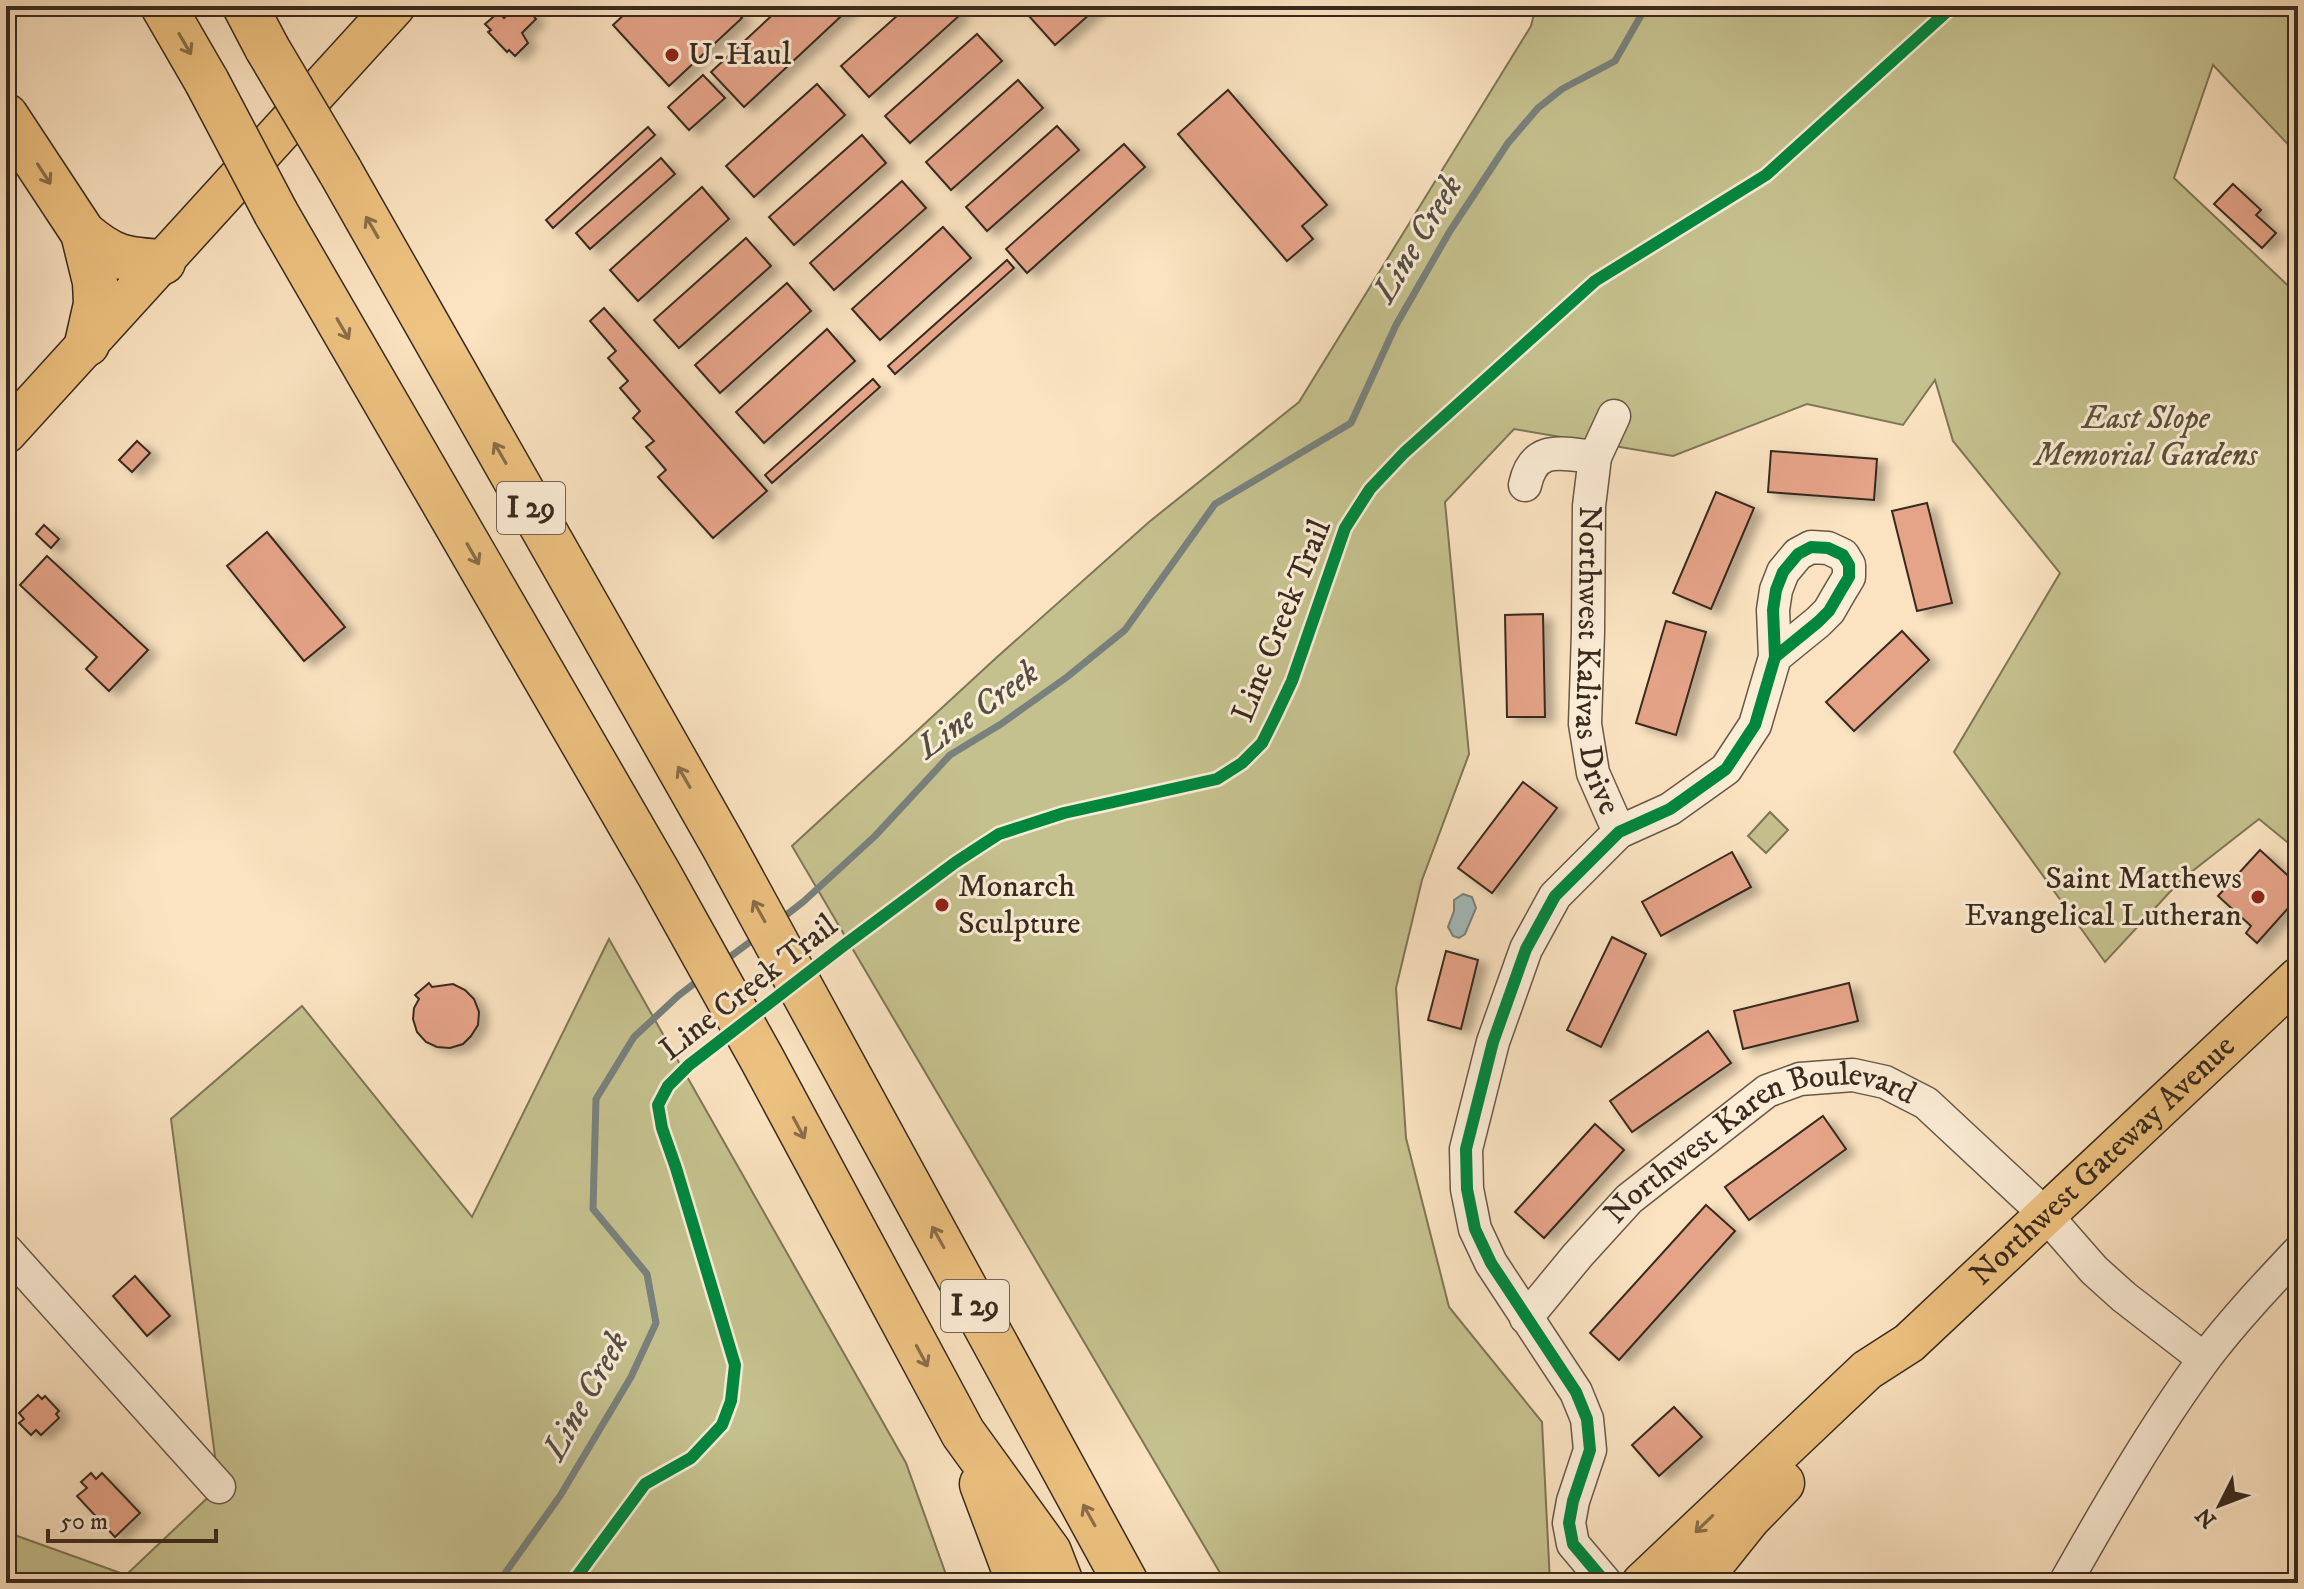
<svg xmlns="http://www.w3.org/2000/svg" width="2304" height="1589" viewBox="0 0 2304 1589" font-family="'IM FELL DW Pica',serif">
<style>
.green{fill:#c5c18e;stroke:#7e7656;stroke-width:2}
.water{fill:#a3bbbd;stroke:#78817d;stroke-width:2}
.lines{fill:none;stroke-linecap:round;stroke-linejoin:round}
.stream{stroke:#78817d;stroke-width:7}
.building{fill:#e5a388;stroke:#382a1e;stroke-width:2;filter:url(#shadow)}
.minor-casing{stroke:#695847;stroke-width:35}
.major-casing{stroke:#382a1e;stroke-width:43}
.highway-casing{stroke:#382a1e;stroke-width:47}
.minor{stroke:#fcedd7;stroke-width:32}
.major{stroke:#eec280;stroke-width:40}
.highway{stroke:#eec280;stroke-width:44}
.highway-bridge-casing{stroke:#382a1e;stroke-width:47;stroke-linecap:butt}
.highway-bridge{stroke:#eec280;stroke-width:44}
.cycleway-casing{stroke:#fcedd7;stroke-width:17}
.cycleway{stroke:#00873e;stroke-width:12}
.oneway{stroke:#8a6e4a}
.poi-dot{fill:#8f2418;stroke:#fcedd7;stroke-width:3}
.labels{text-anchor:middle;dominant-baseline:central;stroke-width:6;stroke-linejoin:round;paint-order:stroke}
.shield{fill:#fcedd7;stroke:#736456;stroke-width:2}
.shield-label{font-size:30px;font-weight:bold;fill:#382a1e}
.poi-label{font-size:32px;fill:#382a1e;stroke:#fcedd7;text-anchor:start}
.park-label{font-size:32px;font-style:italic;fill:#5b503a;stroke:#fcedd7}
.street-label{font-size:32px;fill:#382a1e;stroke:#fcedd7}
.water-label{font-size:34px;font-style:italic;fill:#534e46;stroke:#fcedd7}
</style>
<defs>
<filter id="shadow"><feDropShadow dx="9" dy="5" stdDeviation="4" flood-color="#0004"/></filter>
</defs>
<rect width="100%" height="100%" fill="#fbe3c1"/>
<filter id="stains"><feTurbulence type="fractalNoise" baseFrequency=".0025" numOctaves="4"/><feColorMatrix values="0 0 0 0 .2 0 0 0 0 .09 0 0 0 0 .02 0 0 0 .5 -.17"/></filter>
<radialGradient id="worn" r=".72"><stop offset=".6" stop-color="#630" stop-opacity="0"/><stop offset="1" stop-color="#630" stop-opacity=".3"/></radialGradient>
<!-- green -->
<g class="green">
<polygon points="1536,6 2298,6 2298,155 2213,65 2174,178 2298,295 2298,851 2259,819 2181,880 2105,962 1954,752 2060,573 1953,441 1935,380 1903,425 1807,404 1673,456 1514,429 1445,502 1469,754 1422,880 1396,988 1406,1138 1449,1307 1542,1422 1550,1583 1226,1583 792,846 996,658 1149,522 1299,402 1531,26"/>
<polygon points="1770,812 1788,830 1766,853 1748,836"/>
<polygon points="609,939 906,1463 949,1583 6,1583 6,1532 126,1575 219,1487 171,1119 302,1006 472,1217"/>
</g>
<!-- water -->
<polygon class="water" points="1463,894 1472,897 1476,908 1465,934 1459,938 1453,936 1448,927 1454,911 1454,900"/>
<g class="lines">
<!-- stream -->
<g class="stream">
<polyline points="781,919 803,902 875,836 950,755 1001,724 1067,677 1125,630 1215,504 1351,423 1396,325 1450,231 1508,143 1538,108 1562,89 1615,61 1643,12 1643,6"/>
<polyline points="723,962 758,936"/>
<polyline points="498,1583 560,1496 631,1377 656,1323 647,1274 593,1209 596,1099 634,1037 678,996 700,979"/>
</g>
</g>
<!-- building -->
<g class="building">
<polygon points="516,6 525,6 536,19 522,33 528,43 515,56 509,50 507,52 488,32 491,30 485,24 499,12 504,18"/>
<polygon points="625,6 731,6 742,18 669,86 613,25 629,10"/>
<polygon points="782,6 852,6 744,107 711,72"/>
<polygon points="908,6 952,6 960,15 869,97 841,66"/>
<polygon points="1020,6 1099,6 1055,45"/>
<polygon points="977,34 1002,61 910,143 885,116"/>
<polygon points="703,75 725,98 689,130 668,107"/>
<polygon points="1018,80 1043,108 951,190 926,162"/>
<polygon points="817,84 845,115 754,197 726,166"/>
<polygon points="1228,90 1327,205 1302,226 1313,239 1287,261 1178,134"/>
<polygon points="1057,126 1079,150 987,231 966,207"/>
<polygon points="648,127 655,135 553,228 546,220"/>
<polygon points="862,135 886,163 794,245 769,217"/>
<polygon points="1124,144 1145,167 1027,273 1006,249"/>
<polygon points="661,158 675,174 590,249 576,233"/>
<polygon points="902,181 926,208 834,290 810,263"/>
<polygon points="2233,184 2261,210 2256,215 2276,233 2262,248 2214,204"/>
<polygon points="702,187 729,219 638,301 610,270"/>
<polygon points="943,227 971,258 880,340 852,309"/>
<polygon points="746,238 771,266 679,348 654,320"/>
<polygon points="1007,260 1014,268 895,374 888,366"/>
<polygon points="787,283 811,311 720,393 695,365"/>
<polygon points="604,308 767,491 713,538 658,477 666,470 646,447 654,441 633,418 640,411 620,388 628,381 608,358 616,351 590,321"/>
<polygon points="827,329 855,361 764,443 736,412"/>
<polygon points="873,379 880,387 772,483 765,475"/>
<polygon points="137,441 150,453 132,472 119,460"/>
<polygon points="1771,451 1877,459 1874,500 1768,492"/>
<polygon points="1716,492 1754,508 1711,609 1673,593"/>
<polygon points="1927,503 1952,603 1917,611 1892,511"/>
<polygon points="44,525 59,539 51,548 36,534"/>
<polygon points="267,532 345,627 304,661 227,566"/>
<polygon points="47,556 148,650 109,691 86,669 97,657 20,585"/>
<polygon points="1543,614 1545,717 1507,717 1505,615"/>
<polygon points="1666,621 1706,632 1676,735 1636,723"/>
<polygon points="1902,631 1929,660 1854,731 1826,702"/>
<polygon points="1523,782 1557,808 1492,893 1458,868"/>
<polygon points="2260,850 2298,885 2298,897 2257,943 2246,933 2251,926 2218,896"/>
<polygon points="1732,852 1751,887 1661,936 1642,902"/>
<polygon points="1612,937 1646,954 1601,1047 1567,1030"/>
<polygon points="1446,951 1478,960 1461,1029 1428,1020"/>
<polygon points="429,983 432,987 453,984 465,990 474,999 479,1012 478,1025 471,1036 463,1044 450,1048 437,1047 426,1042 417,1032 413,1019 414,1008 419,999 415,995"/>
<polygon points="1849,983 1858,1021 1743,1049 1734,1011"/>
<polygon points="1708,1031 1731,1063 1632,1132 1610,1101"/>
<polygon points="1823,1116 1846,1149 1749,1220 1725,1187"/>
<polygon points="1595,1124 1624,1150 1544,1238 1515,1212"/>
<polygon points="1706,1205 1735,1231 1619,1360 1590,1333"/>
<polygon points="135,1276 170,1316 147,1336 113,1296"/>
<polygon points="38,1395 42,1399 45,1396 59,1411 56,1414 59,1418 41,1435 36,1430 31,1435 19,1423 24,1419 19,1413"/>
<polygon points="1674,1407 1702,1437 1659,1476 1632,1445"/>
<polygon points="91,1473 96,1479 102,1473 140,1513 115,1537 77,1496 87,1488 81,1482"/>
</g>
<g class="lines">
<defs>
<g id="minor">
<path id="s1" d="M1614 416 1595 457 1589 506 1588 632 1585 724 1593 773 1619 832"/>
<path d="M1525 485C1534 443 1563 454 1595 457"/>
<polyline points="6,1250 219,1487"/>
<path id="s2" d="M1526 1318 1578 1255 1629 1199 1767 1091 1800 1079 1853 1075 1885 1082 1926 1103 2045 1214 2094 1270 2124 1297 2204 1359"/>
<polyline points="1606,1583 1573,1544 1569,1523 1573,1501 1590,1450 1587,1419 1576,1392 1491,1263 1475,1229 1467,1189 1466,1149 1493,1042 1526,949 1555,896 1619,832 1670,809 1726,769 1755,725 1775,657 1818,622 1829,611 1840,592 1849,577 1849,565 1843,555 1828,548 1811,547 1798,554 1783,572 1776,590 1773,610 1775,657"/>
<path d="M2065 1583C2108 1507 2153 1429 2205 1358 2233 1321 2266 1286 2298 1252"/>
</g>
<g id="major">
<polyline points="6,433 395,6"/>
<path id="s3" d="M1642 1583 1867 1370 1909 1343 2298 978"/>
</g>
<g id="highway">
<polyline points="163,6 207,82"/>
<polyline points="245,6 267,48"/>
<path d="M6 116 83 233C112 258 125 260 163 262"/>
<polyline points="340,171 723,845 1126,1583"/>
<polyline points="276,213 660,876 762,1059 963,1433 1049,1552 1061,1583"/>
<polyline points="83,233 95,282 96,304 87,344"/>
<polyline points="982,1484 1019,1583"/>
<polyline points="1696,1583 1748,1518 1782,1483"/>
</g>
</defs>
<!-- minor casing -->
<use href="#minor" class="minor-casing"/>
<!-- major casing -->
<use href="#major" class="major-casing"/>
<!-- highway casing -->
<use href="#highway" class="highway-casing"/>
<!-- minor -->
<use href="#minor" class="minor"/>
<!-- major -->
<use href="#major" class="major"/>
<!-- highway -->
<use href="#highway" class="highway"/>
<defs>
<g id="highway-bridge">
<polyline points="267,48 340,171"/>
<polyline points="207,82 276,213"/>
</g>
</defs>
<!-- highway-bridge casing -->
<use href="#highway-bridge" class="highway-bridge-casing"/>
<!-- highway-bridge -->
<use href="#highway-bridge" class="highway-bridge"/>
<defs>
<g id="cycleway">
<polyline points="572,1583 645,1484 691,1458 722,1425 731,1401 735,1365 676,1168 662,1128 658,1105 668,1086 689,1065 843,946 956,862 999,834 1064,813 1217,779 1242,763 1262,743 1275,717 1292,681 1345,528 1370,489 1404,453 1595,281 1766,175 1953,6"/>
<polyline points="1606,1583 1573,1544 1569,1523 1573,1501 1590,1450 1587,1419 1576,1392 1491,1263 1475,1229 1467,1189 1466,1149 1493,1042 1526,949 1555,896 1619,832 1670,809 1726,769 1755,725 1775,657 1818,622 1829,611 1840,592 1849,577 1849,565 1843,555 1828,548 1811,547 1798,554 1783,572 1776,590 1773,610 1775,657"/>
</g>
</defs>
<!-- cycleway casing -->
<use href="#cycleway" class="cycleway-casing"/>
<!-- cycleway -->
<use href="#cycleway" class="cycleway"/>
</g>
<!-- one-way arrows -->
<defs><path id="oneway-shaft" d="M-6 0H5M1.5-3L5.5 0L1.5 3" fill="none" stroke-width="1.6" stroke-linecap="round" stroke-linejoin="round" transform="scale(2)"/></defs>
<g class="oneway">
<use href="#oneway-shaft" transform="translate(185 44) rotate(60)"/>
<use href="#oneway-shaft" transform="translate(44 174) rotate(57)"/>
<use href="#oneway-shaft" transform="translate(372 227) rotate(-120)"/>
<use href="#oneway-shaft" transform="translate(343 329) rotate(60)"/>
<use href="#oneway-shaft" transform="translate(500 453) rotate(-120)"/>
<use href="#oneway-shaft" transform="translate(473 554) rotate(60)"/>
<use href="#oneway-shaft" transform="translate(684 777) rotate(-120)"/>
<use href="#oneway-shaft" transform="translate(759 911) rotate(-119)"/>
<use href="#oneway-shaft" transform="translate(799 1128) rotate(62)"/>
<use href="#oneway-shaft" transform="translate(938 1237) rotate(-119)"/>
<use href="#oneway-shaft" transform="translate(922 1356) rotate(62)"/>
<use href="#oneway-shaft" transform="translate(1089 1515) rotate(-119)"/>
<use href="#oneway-shaft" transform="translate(1704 1524) rotate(136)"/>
</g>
<!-- markers -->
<g class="poi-dot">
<circle cx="672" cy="55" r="8"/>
<circle cx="2258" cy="897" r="8"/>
<circle cx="942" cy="905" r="8"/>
</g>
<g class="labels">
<!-- shield labels -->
<g class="shield">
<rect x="497" y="482" width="68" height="52" rx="6"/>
<rect x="941" y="1280" width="68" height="52" rx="6"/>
</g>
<g class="shield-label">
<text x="531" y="508">I 29</text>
<text x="975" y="1306">I 29</text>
</g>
<!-- poi labels -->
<g class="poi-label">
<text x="688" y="55">U-Haul</text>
<text x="2242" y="879" text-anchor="end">Saint Matthews<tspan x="2242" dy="37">Evangelical Lutheran</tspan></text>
<text x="958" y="887">Monarch<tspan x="958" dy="37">Sculpture</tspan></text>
</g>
<!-- park labels -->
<g class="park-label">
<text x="2146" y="419">East Slope<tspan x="2146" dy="37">Memorial Gardens</tspan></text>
</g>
<!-- street labels -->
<g class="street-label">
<text transform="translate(1282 621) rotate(-68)">Line Creek Trail</text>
<text stroke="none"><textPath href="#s1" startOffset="250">Northwest Kalivas Drive</textPath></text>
<text transform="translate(749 988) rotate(-38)">Line Creek Trail</text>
<text stroke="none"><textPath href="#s3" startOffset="626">Northwest Gateway Avenue</textPath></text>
<text stroke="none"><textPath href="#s2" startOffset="308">Northwest Karen Boulevard</textPath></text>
</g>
<!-- water labels -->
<g class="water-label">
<text transform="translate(1418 239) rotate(-59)">Line Creek</text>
<text transform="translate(978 710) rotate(-36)">Line Creek</text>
<text transform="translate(586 1396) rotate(-61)">Line Creek</text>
</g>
</g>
<!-- margin -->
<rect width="2304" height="1589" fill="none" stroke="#fbe3c1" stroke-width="32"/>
<rect x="8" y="8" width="2288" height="1573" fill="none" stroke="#382a1e" stroke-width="4"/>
<rect x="16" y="16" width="2272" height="1557" fill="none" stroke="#382a1e" stroke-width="2"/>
<!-- north arrow -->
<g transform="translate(2220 1505) rotate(228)" stroke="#fcedd7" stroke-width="6" paint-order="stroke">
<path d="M0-6L14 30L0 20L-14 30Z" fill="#382a1e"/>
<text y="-12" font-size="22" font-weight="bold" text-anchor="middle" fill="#382a1e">N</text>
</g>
<!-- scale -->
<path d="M48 1529v12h168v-12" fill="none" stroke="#382a1e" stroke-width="4"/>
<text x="60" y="1529" font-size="24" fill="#382a1e" stroke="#fcedd7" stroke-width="6" paint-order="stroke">50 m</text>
<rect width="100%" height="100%" filter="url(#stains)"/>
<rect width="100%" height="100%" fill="url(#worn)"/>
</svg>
